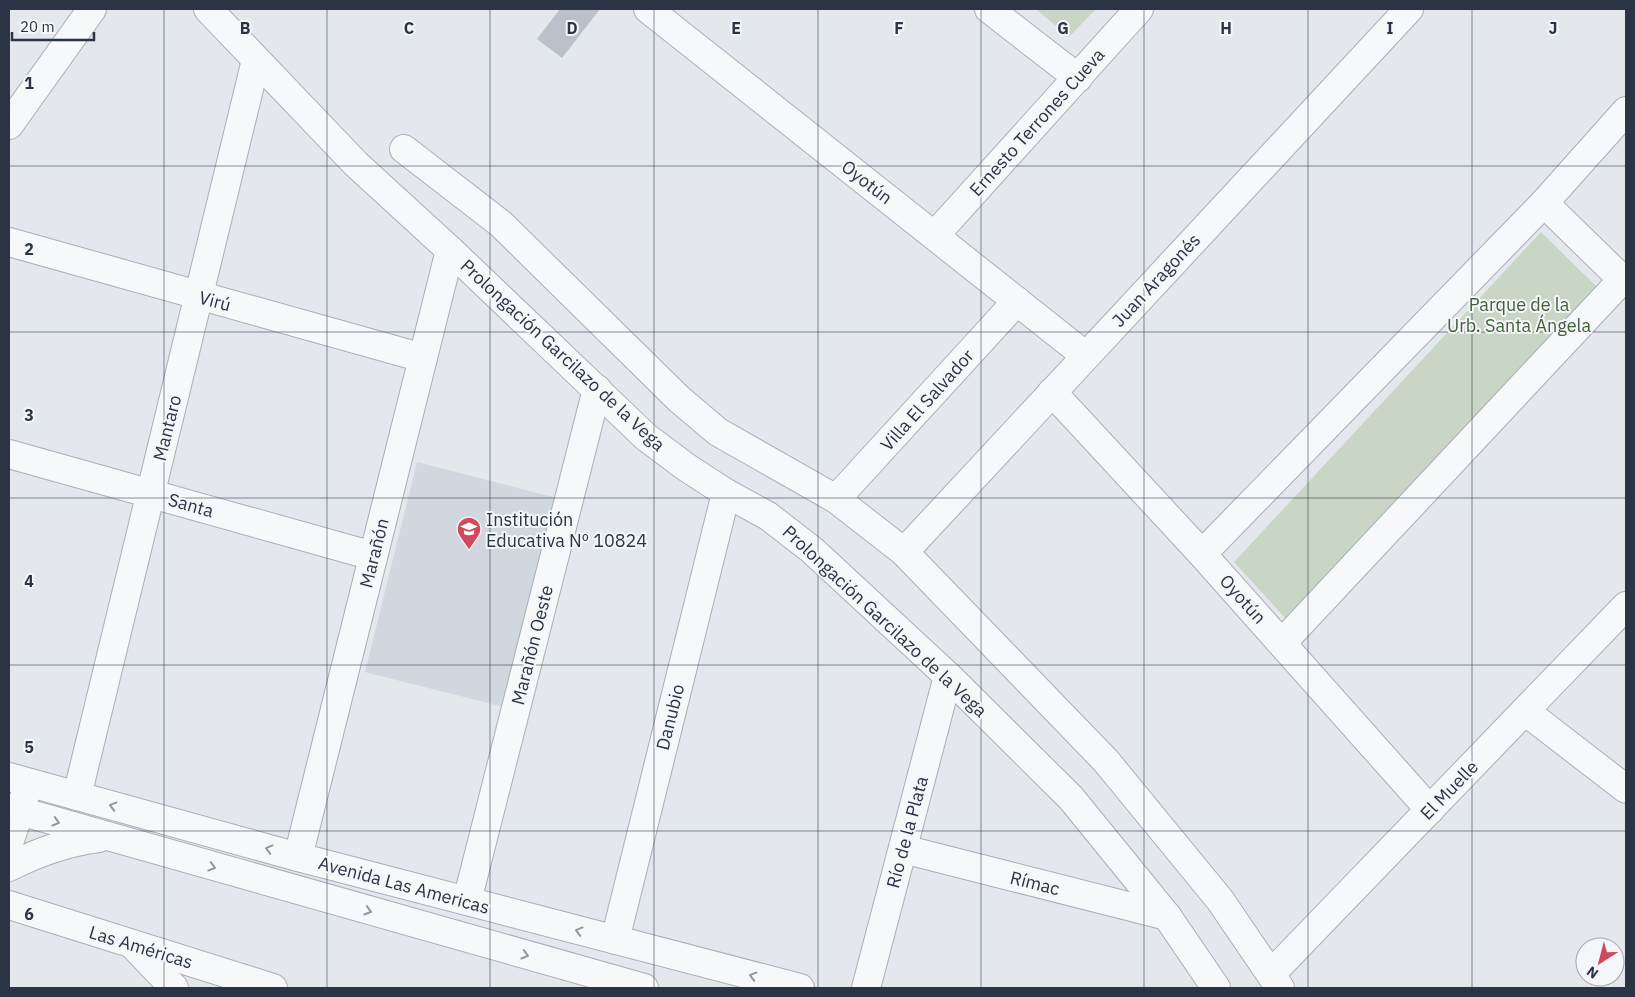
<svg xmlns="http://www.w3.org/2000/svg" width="1635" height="997" viewBox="0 0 1635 997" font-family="'IBM Plex Sans',sans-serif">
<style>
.built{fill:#d2d6de}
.green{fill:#c9d6c5}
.building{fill:#bbc0ca}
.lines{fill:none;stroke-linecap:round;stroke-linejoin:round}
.minor-casing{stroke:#a9aeb7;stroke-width:30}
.minor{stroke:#f7f8fa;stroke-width:28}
.oneway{stroke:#9196a0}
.grid{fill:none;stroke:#2b3445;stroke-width:1;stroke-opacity:0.55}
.labels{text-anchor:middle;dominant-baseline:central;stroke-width:4;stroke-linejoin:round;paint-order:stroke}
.street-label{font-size:18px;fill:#2b3445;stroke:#f4f6f9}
.park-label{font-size:18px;fill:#3f6138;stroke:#f4f6f9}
.poi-label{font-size:18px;fill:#2b3445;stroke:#f4f6f9;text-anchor:start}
.grid-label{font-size:16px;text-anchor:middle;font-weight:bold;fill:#2b3445;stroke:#f4f6f9;stroke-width:4;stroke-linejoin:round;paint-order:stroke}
</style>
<rect width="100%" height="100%" fill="#e4e7ec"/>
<!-- built -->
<polygon class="built" points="417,462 557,498 504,707 365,672"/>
<!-- green -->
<g class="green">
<polygon points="1036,9 1096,9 1069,37"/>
<polygon points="1541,232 1598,288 1287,620 1234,562"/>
</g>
<!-- building -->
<polygon class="building" points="560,9 600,9 562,58 537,39"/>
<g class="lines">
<defs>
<g id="minor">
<polyline points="208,9 356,164 450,250 646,437 686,467 726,493 768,516 812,550 948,676 1071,798 1167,916 1216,988"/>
<polyline points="648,9 1086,356"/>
<polyline points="989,9 1078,78"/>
<polyline points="9,125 92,9"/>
<polyline points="404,149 501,224 679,399 718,432 836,499 904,552 1106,761 1220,900 1280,988"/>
<polyline points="1544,203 1626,283"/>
<polyline points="935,235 1139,9"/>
<polyline points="9,242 423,358"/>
<polyline points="1052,392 1202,554 1430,810"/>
<polyline points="9,454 373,556"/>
<polyline points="836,499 1017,301"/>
<polyline points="904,552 1409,9"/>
<polyline points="1202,554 1544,203 1626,111"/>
<polyline points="1282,643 1622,280"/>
<polyline points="1525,711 1626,789"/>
<polyline points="9,777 298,857 800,988"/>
<polyline points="77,796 256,60"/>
<polyline points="9,808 644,988"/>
<polyline points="9,843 25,795"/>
<polyline points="903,849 1167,916"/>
<polyline points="298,857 450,250"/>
<path d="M9 867C38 852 67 842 99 838"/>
<polyline points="467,901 597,389"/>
<polyline points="9,905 273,988"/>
<polyline points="615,940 726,493"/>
<polyline points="134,946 174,988"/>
<polyline points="1271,974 1626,606"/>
<polyline points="866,988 948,676"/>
</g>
</defs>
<!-- minor casing -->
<use href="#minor" class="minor-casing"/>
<!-- minor -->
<use href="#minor" class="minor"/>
</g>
<!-- one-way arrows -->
<defs><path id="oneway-chevron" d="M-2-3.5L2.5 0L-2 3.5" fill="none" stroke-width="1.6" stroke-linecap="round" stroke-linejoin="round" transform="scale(1.25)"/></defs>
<g class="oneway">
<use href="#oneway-chevron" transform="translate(113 806) rotate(-165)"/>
<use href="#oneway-chevron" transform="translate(56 822) rotate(17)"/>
<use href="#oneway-chevron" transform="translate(269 849) rotate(-165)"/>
<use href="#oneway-chevron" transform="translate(212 867) rotate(16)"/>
<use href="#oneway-chevron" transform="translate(368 911) rotate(16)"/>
<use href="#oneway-chevron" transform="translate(579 931) rotate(-165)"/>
<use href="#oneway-chevron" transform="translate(525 955) rotate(16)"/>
<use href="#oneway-chevron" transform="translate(753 976) rotate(-165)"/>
</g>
<!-- grid -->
<path class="grid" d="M164 9V988M327 9V988M490 9V988M654 9V988M818 9V988M981 9V988M1144 9V988M1308 9V988M1472 9V988M9 166H1626M9 332H1626M9 498H1626M9 665H1626M9 831H1626"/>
<!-- icons -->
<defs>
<symbol id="school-pin" viewBox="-11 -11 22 30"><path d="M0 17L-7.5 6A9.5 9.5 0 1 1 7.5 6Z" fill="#d1495b" stroke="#f4f6f9"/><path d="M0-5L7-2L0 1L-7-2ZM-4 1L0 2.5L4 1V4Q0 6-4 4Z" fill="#fff"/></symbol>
</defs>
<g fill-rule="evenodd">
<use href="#school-pin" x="455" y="515" width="28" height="38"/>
</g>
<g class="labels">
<!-- street labels -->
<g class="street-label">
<text transform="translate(1037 122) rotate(-48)">Ernesto Terrones Cueva</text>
<text transform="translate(867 182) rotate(38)">Oyotún</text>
<text transform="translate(1156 280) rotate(-47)">Juan Aragonés</text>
<text transform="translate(215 301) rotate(15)">Virú</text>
<text transform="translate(563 355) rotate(43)">Prolongación Garcilazo de la Vega</text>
<text transform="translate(927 400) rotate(-48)">Villa El Salvador</text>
<text transform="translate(167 428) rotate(-76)">Mantaro</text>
<text transform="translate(191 505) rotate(16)">Santa</text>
<text transform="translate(374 553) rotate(-76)">Marañón</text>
<text transform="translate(1243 599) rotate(48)">Oyotún</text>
<text transform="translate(885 621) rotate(43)">Prolongación Garcilazo de la Vega</text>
<text transform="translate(532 645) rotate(-76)">Marañón Oeste</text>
<text transform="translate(670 717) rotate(-76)">Danubio</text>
<text transform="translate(1449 790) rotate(-46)">El Muelle</text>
<text transform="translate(907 832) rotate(-75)">Río de la Plata</text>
<text transform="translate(1035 883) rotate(14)">Rímac</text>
<text transform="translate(404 885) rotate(15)">Avenida Las Americas</text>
<text transform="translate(141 947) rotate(17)">Las Américas</text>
</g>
<!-- park labels -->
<g class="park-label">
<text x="1519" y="304">Parque de la<tspan x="1519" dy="21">Urb. Santa Ángela</tspan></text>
</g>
<!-- poi labels -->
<g class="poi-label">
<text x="486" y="519">Institución<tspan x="486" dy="21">Educativa Nº 10824</tspan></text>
</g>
</g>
<g class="grid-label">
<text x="245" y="34">B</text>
<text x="409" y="34">C</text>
<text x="572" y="34">D</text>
<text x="736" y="34">E</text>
<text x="899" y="34">F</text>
<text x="1063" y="34">G</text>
<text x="1226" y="34">H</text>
<text x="1390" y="34">I</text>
<text x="1553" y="34">J</text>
<text x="29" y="89">1</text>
<text x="29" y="255">2</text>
<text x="29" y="421">3</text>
<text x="29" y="587">4</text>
<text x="29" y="753">5</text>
<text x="29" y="920">6</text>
</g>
<!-- border -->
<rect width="1635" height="997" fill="none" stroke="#2b3445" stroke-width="20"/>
<!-- north arrow -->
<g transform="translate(1600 962) rotate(216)"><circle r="24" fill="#f4f6f9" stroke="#a4a8b1"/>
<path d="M0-4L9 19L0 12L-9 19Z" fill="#d1495b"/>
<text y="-8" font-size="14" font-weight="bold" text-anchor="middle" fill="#2b3445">N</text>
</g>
<!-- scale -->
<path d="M12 32v8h82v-8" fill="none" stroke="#2b3445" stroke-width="2.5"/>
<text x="20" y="32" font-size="15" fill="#2b3445" stroke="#f4f6f9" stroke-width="4" paint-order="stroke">20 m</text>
</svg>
